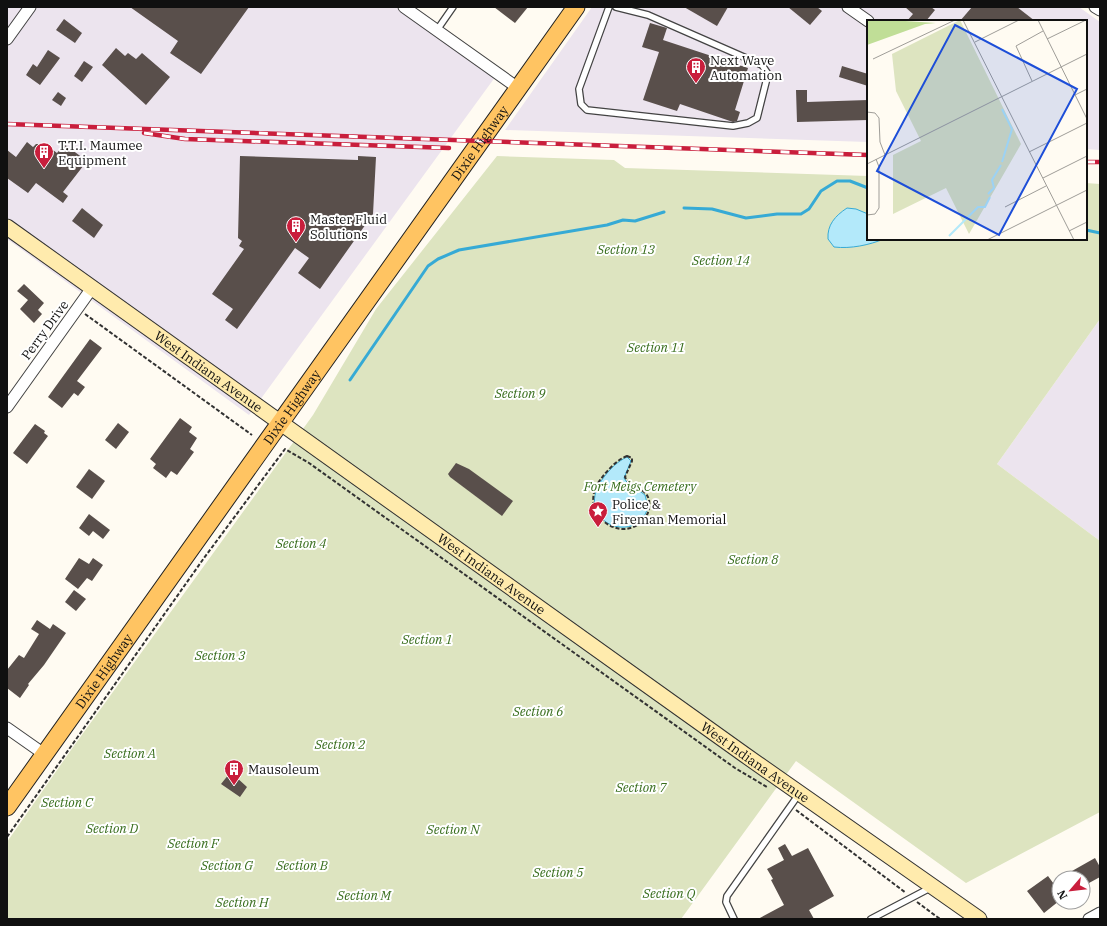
<svg xmlns="http://www.w3.org/2000/svg" width="1107" height="926" viewBox="0 0 1107 926" font-family="'IBM Plex Serif',serif">
<style>
.industrial{fill:#ece4ee}
.cemetery{fill:#dde4c0}
.water{fill:#b3e9fa;stroke:#36aad5}
.lines{fill:none;stroke-linecap:round;stroke-linejoin:round}
.stream{stroke:#36aad5;stroke-width:3}
.building{fill:#594f4b}
.lane-casing{stroke:#434343;stroke-width:8}
.street-casing{stroke:#434343;stroke-width:13}
.secondary-casing{stroke:#323232;stroke-width:17}
.primary-casing{stroke:#212121;stroke-width:19}
.path{stroke:#323232;stroke-width:2;stroke-dasharray:4 2;stroke-linecap:butt}
.lane{stroke:#fff;stroke-width:5.5}
.street{stroke:#fff;stroke-width:11}
.secondary{stroke:#ffebad;stroke-width:15}
.primary{stroke:#ffc462;stroke-width:17}
.rail-casing{stroke:#c91e3c;stroke-width:4.5}
.rail{stroke:#fff;stroke-width:3;stroke-dasharray:9;stroke-linecap:butt}
.labels{text-anchor:middle;dominant-baseline:central;stroke-width:4;stroke-linejoin:round;paint-order:stroke}
.poi-label{font-size:13px;fill:#101010;stroke:#fff;text-anchor:start}
.street-label{font-size:13px;fill:#101010;stroke:#fff}
.park-label{font-size:13px;font-style:italic;fill:#366c1b;stroke:#fff}
.inset-river{fill:none;stroke:#b3e9fa;stroke-width:2}
.inset-road{fill:none;stroke:#9f9d98;stroke-width:1}
.view{fill:#1d4ed8;fill-opacity:0.15;stroke:#1d4ed8;stroke-width:2}
.inset-edge{fill:none;stroke:#101010;stroke-width:2}
</style>
<rect width="100%" height="100%" fill="#fffbf2"/>
<!-- industrial -->
<g class="industrial">
<polygon points="7,7 415,7 501,69 249,415 7,239"/>
<polygon points="592,7 1079,7 1100,22 1100,150 1086,149 1086,21 868,21 868,142 505,130"/>
<polygon points="1100,319 1100,541 997,464"/>
</g>
<!-- cemetery -->
<polygon class="cemetery" points="497,156 614,160 625,168 868,176 868,239 1086,239 1086,183 1100,184 1100,319 997,464 1100,541 1100,812 966,883 796,761 681,919 7,919 7,842 71,750 313,415 376,309"/>
<!-- water -->
<g class="water">
<path d="M847 208 856 209 868 214V239H884C869 245 851 249 834 247L828 239C827 225 835 216 847 208Z"/>
<path d="M627 457 631 461 624 478 626 481 645 495 648 507C637 548 570 521 604 477 610 469 618 461 627 457Z"/>
</g>
<g class="lines">
<!-- stream -->
<g class="stream">
<polyline points="684,208 712,209 746,218 777,214 801,214 809,209 821,191 837,181 850,181 868,188"/>
<polyline points="1086,230 1100,233"/>
<polyline points="350,380 428,266 438,259 459,250 607,225 623,220 635,221 664,212"/>
</g>
</g>
<!-- building -->
<g class="building">
<polygon points="130,7 249,7 201,74 170,53 178,41"/>
<polygon points="494,7 528,7 515,23"/>
<polygon points="684,7 728,7 717,26"/>
<polygon points="788,7 817,7 822,11 810,25"/>
<polygon points="905,7 931,7 935,10 926,21 907,21 913,14"/>
<polygon points="972,7 1017,7 1035,21 960,21"/>
<polygon points="64,19 82,33 75,43 56,30"/>
<polygon points="650,23 667,28 663,40 748,68 735,110 740,112 737,121 733,122 680,104 677,111 643,100 659,52 642,47"/>
<polygon points="116,48 125,56 128,53 136,59 142,53 170,77 146,105 102,65"/>
<polygon points="48,50 60,58 40,85 26,75 33,64 37,67"/>
<polygon points="84,61 93,67 82,82 74,76"/>
<polygon points="842,66 868,74 868,86 839,77"/>
<polygon points="796,90 807,90 807,102 868,100 868,120 797,122"/>
<polygon points="58,92 66,98 61,106 52,100"/>
<polygon points="27,142 33,147 36,144 45,144 57,153 64,144 87,161 63,192 68,196 63,203 36,183 28,193 7,178 7,150 16,157"/>
<polygon points="240,156 358,160 358,156 376,157 373,214 320,289 298,273 309,258 295,248 237,329 225,320 233,309 212,294 244,249 239,246 242,241 238,238"/>
<polygon points="82,208 103,225 94,238 72,221"/>
<polygon points="24,284 44,303 38,310 42,314 34,323 20,309 28,300 17,291"/>
<polygon points="90,339 102,348 77,381 85,387 78,396 74,393 62,408 48,397"/>
<polygon points="180,418 192,427 189,432 197,438 190,449 194,452 177,475 171,471 166,478 153,468 156,464 150,459"/>
<polygon points="118,423 129,432 116,449 105,440"/>
<polygon points="35,424 45,431 44,433 48,436 27,464 13,453"/>
<polygon points="456,463 469,469 513,501 502,516 450,477 448,474"/>
<polygon points="89,469 105,481 92,499 76,487"/>
<polygon points="89,514 110,530 103,539 93,531 89,536 79,528"/>
<polygon points="79,558 89,564 93,558 103,565 92,581 87,578 78,589 65,579"/>
<polygon points="74,590 86,599 76,611 65,602"/>
<polygon points="37,620 50,629 53,624 66,633 44,665 28,684 29,685 20,698 7,688 7,670 19,655 24,658 39,634 31,629"/>
<polygon points="229,774 234,778 235,776 247,787 240,797 221,784"/>
<polygon points="785,844 792,856 808,848 834,896 809,910 814,919 758,919 784,905 771,880 773,879 767,869 784,860 778,848"/>
<polygon points="1095,858 1100,867 1100,877 1089,883 1086,878 1076,878 1072,871"/>
<polygon points="1048,876 1059,891 1054,895 1059,901 1044,913 1027,891"/>
</g>
<g class="lines">
<defs>
<g id="lane">
<polyline points="609,7 579,89 581,104 587,110 733,126 748,123 757,118 768,74 762,65 648,15 616,7"/>
<polyline points="437,30 453,7"/>
<polyline points="734,919 726,902 727,896 799,794"/>
<polyline points="871,919 930,888"/>
</g>
<g id="street">
<polyline points="404,7 518,88"/>
<polyline points="848,7 868,21"/>
<polyline points="1095,7 1100,10"/>
<polyline points="7,39 30,7"/>
<polyline points="7,407 92,288"/>
<polyline points="7,728 44,754"/>
<polyline points="1089,919 1100,913"/>
</g>
<g id="secondary">
<path id="s1" d="M7 227 745 755 979 919"/>
</g>
<g id="primary">
<path id="s2" d="M7 807 576 7"/>
</g>
</defs>
<!-- lane casing -->
<use href="#lane" class="lane-casing"/>
<!-- street casing -->
<use href="#street" class="street-casing"/>
<!-- secondary casing -->
<use href="#secondary" class="secondary-casing"/>
<!-- primary casing -->
<use href="#primary" class="primary-casing"/>
<!-- path -->
<g class="path">
<polyline points="85,314 252,435"/>
<path d="M627 456 632 458V461L625 477C630 488 646 487 649 500 650 506 649 513 645 518 622 547 576 513 600 480 607 471 616 460 627 456Z"/>
<polyline points="796,810 906,893"/>
<polyline points="7,837 204,558 285,449 309,463 735,768 767,787"/>
<polyline points="917,902 940,919"/>
</g>
<!-- lane -->
<use href="#lane" class="lane"/>
<!-- street -->
<use href="#street" class="street"/>
<!-- secondary -->
<use href="#secondary" class="secondary"/>
<!-- primary -->
<use href="#primary" class="primary"/>
<defs>
<g id="rail">
<polyline points="7,124 868,155"/>
<polyline points="144,133 185,139 449,148"/>
<polyline points="1086,162 1100,162"/>
</g>
</defs>
<!-- rail casing -->
<use href="#rail" class="rail-casing"/>
<!-- rail -->
<use href="#rail" class="rail"/>
</g>
<!-- icons -->
<defs>
<symbol id="building-pin" viewBox="-11 -11 22 30"><path d="M0 17L-7.5 6A9.5 9.5 0 1 1 7.5 6Z" fill="#c91e3c" stroke="#fff"/><path d="M-4-6H4V6H1V3H-1V6H-4ZM-2.5-4.3h1.7v1.8h-1.7ZM.8-4.3h1.7v1.8H.8ZM-2.5-1h1.7V.8h-1.7ZM.8-1h1.7V.8H.8Z" fill="#fff"/></symbol>
<symbol id="sight-pin" viewBox="-11 -11 22 30"><path d="M0 17L-7.5 6A9.5 9.5 0 1 1 7.5 6Z" fill="#c91e3c" stroke="#fff"/><path d="M0-6L1.8-2.2L6-1.7L2.9 1.2L3.7 5.4L0 3.3L-3.7 5.4L-2.9 1.2L-6-1.7L-1.8-2.2Z" fill="#fff"/></symbol>
</defs>
<g fill-rule="evenodd">
<use href="#building-pin" x="685" y="56" width="22" height="30"/>
<use href="#building-pin" x="33" y="141" width="22" height="30"/>
<use href="#building-pin" x="285" y="215" width="22" height="30"/>
<use href="#sight-pin" x="587" y="500" width="22" height="30"/>
<use href="#building-pin" x="223" y="758" width="22" height="30"/>
</g>
<g class="labels">
<!-- poi labels -->
<g class="poi-label">
<text x="710" y="60">Next Wave<tspan x="710" dy="15">Automation</tspan></text>
<text x="58" y="145">T.T.I. Maumee<tspan x="58" dy="15">Equipment</tspan></text>
<text x="310" y="219">Master Fluid<tspan x="310" dy="15">Solutions</tspan></text>
<text x="612" y="504">Police &amp;<tspan x="612" dy="15">Fireman Memorial</tspan></text>
<text x="248" y="769">Mausoleum</text>
</g>
<!-- street labels -->
<g class="street-label">
<text stroke="none"><textPath href="#s2" startOffset="815">Dixie Highway</textPath></text>
<text transform="translate(45 330) rotate(-54)">Perry Drive</text>
<text stroke="none"><textPath href="#s1" startOffset="248">West Indiana Avenue</textPath></text>
<text stroke="none"><textPath href="#s2" startOffset="491">Dixie Highway</textPath></text>
<text stroke="none"><textPath href="#s1" startOffset="596">West Indiana Avenue</textPath></text>
<text stroke="none"><textPath href="#s2" startOffset="167">Dixie Highway</textPath></text>
<text stroke="none"><textPath href="#s1" startOffset="920">West Indiana Avenue</textPath></text>
</g>
<!-- park labels -->
<g class="park-label">
<text x="626" y="249">Section 13</text>
<text x="721" y="260">Section 14</text>
<text x="656" y="347">Section 11</text>
<text x="520" y="393">Section 9</text>
<text x="640" y="486">Fort Meigs Cemetery</text>
<text x="301" y="543">Section 4</text>
<text x="753" y="559">Section 8</text>
<text x="427" y="639">Section 1</text>
<text x="220" y="655">Section 3</text>
<text x="538" y="711">Section 6</text>
<text x="340" y="744">Section 2</text>
<text x="130" y="753">Section A</text>
<text x="641" y="787">Section 7</text>
<text x="67" y="802">Section C</text>
<text x="112" y="828">Section D</text>
<text x="453" y="829">Section N</text>
<text x="193" y="843">Section F</text>
<text x="227" y="865">Section G</text>
<text x="302" y="865">Section B</text>
<text x="558" y="872">Section 5</text>
<text x="669" y="893">Section Q</text>
<text x="364" y="895">Section M</text>
<text x="242" y="902">Section H</text>
</g>
</g>
<!-- overview -->
<g transform="translate(867 20)">
<rect width="220" height="220" fill="#fffbf2"/>
<path d="M0 0H23L69 3 58 4 0 25Z" fill="#c0de97"/>
<path d="M93 0 154 124 102 214 79 168 26 194V135L54 121 29 71 25 34Z" fill="#dde4c0"/>
<path class="inset-river" d="M135 89 145 109 135 142M121 174 127 168 125 160 134 145M82 216 111 187H118L123 177"/>
<path class="inset-road" d="M96 0 207 220M171 0 220 99M180 19 219 0M108 22 152 0M6 39 88 0M165 61 149 26 176 11M208 75 220 69M0 92 8 93 12 98 13 122 18 135M162 132 220 103M0 144 220 34M176 158 220 136M138 187 179 166M0 195 8 194 12 188V147L9 139M202 211 220 202M120 220 220 170"/>
<path class="view" d="M88 5 210 69 132 215 10 151Z"/>
<rect width="220" height="220" class="inset-edge"/>
</g>
<!-- border -->
<rect width="1107" height="926" fill="none" stroke="#101010" stroke-width="16"/>
<!-- north arrow -->
<g transform="translate(1071 890) rotate(242)"><circle r="19" fill="#ffffff" stroke="#9f9f9f"/>
<path d="M0-3L7 15L0 10L-7 15Z" fill="#c91e3c"/>
<text y="-6" font-size="11" font-weight="bold" text-anchor="middle" fill="#101010">N</text>
</g>
</svg>
